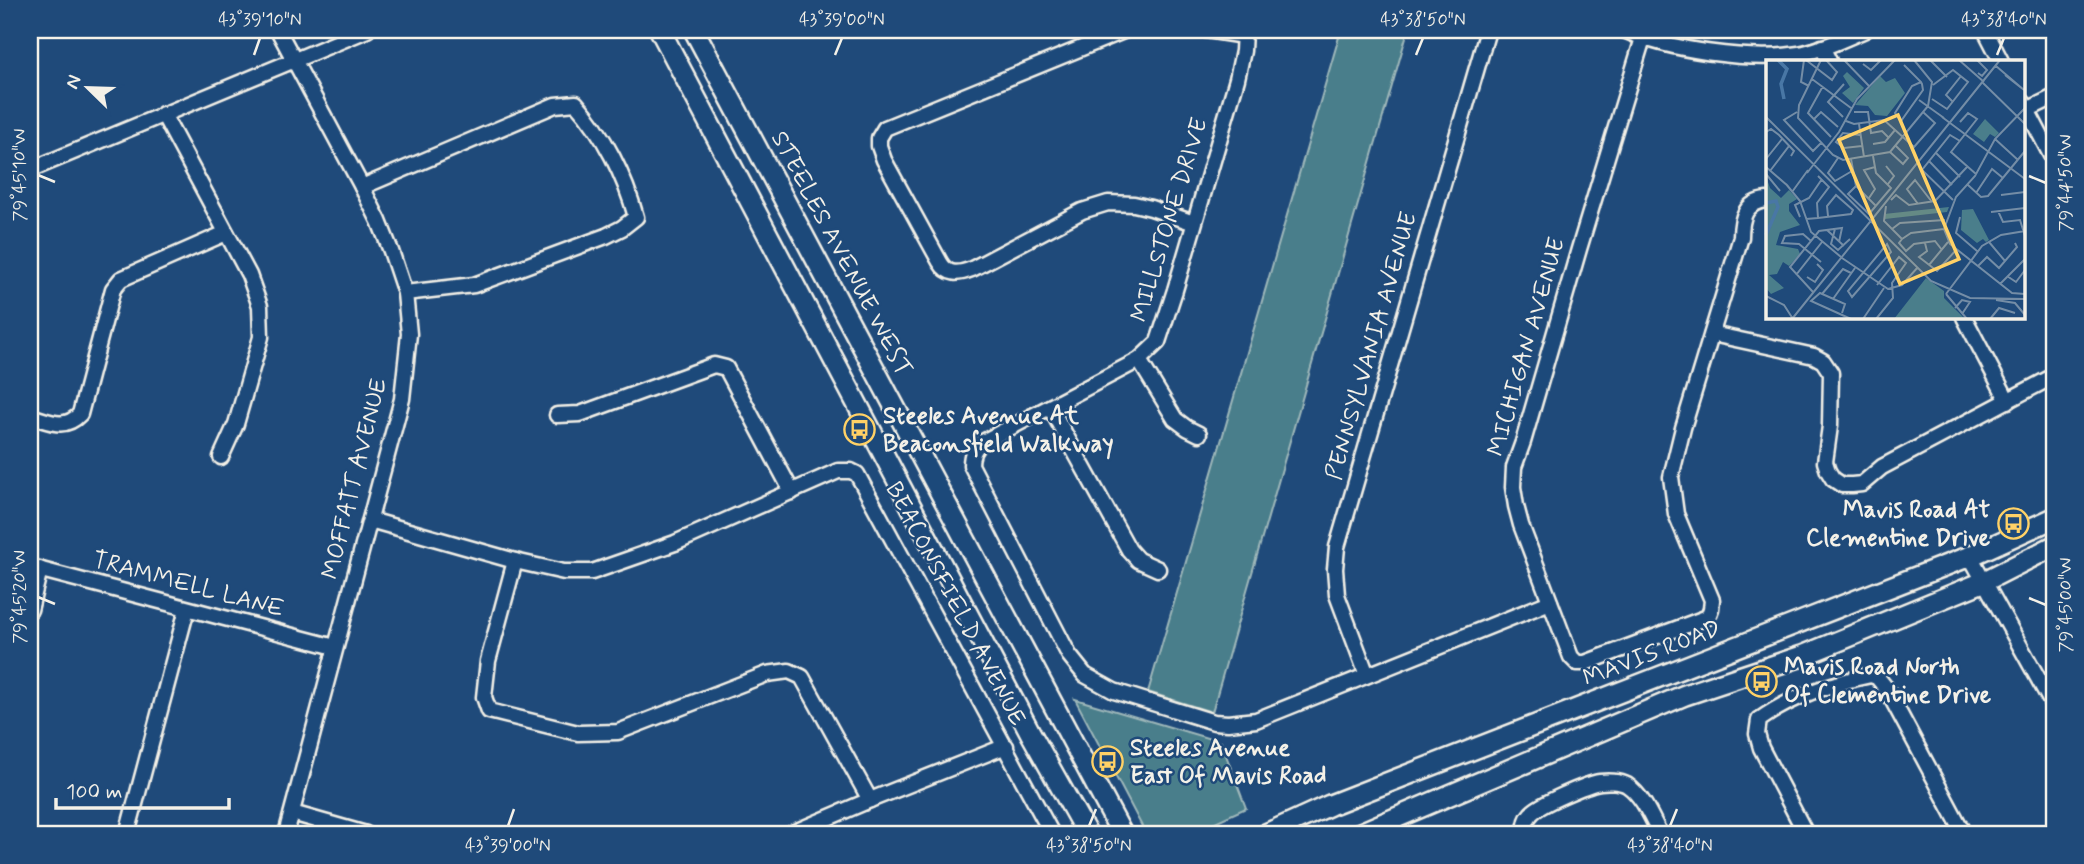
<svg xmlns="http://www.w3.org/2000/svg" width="2084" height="864" viewBox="0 0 2084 864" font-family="Mynerve,sans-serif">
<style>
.green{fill:#4a7e8b;stroke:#9fb8ba;stroke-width:2}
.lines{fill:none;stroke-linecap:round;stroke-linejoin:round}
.minor-casing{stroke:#f4f1e8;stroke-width:19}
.major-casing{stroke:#f4f1e8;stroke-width:24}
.minor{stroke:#1f4a7a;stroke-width:14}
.major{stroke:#1f4a7a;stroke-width:19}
.ticks{fill:none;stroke:#f4f1e8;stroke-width:2.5}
.labels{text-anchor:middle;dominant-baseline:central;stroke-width:5;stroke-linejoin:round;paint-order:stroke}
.street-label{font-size:24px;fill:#f4f1e8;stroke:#1f4a7a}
.poi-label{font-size:24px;font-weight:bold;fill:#f4f1e8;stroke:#1f4a7a;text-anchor:start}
.inset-river{fill:none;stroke:#4977a5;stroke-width:3.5}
.inset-road{fill:none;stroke:#748da6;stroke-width:2}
.view{fill:#ffd166;fill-opacity:0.15;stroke:#ffd166;stroke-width:3.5}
.inset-edge{fill:none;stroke:#f4f1e8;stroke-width:3.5}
.neatline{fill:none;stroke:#f4f1e8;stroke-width:2.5}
.ticks-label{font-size:18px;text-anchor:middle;fill:#f4f1e8}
</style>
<rect width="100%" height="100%" fill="#1f4a7a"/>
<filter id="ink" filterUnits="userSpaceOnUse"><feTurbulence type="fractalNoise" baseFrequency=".0143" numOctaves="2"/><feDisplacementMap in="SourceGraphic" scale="14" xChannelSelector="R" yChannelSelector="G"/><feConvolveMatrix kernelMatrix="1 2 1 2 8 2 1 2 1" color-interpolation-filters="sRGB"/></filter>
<g filter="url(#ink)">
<!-- green -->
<g class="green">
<polygon points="1341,30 1408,30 1212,712 1148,692"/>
<polygon points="1075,699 1221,742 1246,808 1189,834 1146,834"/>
</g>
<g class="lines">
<defs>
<g id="minor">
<polyline points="278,30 362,187 379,221 391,251 405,293 409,334 402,399 286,834"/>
<path d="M1126 30 885 128 879 138V146L884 160 940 262C948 276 959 274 972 269L1082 211 1108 203 1134 204 1151 208 1194 223"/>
<polyline points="1206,30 1244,36"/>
<path d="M1244 30 1243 51 1237 79 1175 290 1158 342 1139 360 981 443C973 448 971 456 971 465L1069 655 1085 675 1114 691 1214 722 1228 723 1256 720 1550 602"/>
<path d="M1624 30C1668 50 1750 62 1799 54 1821 50 1844 39 1865 30"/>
<polyline points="1985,30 2001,61"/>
<path d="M1643 38 1579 249 1523 442 1514 467 1513 487 1516 506 1521 525 1571 657 1577 663H1585L1708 617 1711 609 1712 600 1676 514 1671 477 1683 428 1741 237C1741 218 1745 202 1767 200"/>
<polyline points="1822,47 1829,61"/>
<polyline points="2023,102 2054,161"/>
<polyline points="2027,110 2054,97"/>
<polyline points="163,114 249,275 260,306 261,337 236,424 221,457"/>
<polyline points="30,170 367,30"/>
<path d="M362 187 555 105 576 103C604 134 625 177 636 217L622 228 606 236 474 285 405 293"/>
<polyline points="1964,317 2008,401"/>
<polyline points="1712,334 1814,356 1823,361 1831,373 1830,426 1825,462 1828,471 1833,479 1842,485 1852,485 1862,484 1882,467 2054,376"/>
<polyline points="1139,360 1175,419 1187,428 1199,434"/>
<polyline points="1050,407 1129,550 1138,560 1158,569"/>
<polyline points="557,415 580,414 714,365 726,368 792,492"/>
<path d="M30 416C49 421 64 431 80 414L113 289 121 279 226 233"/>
<polyline points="370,520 515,561 564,572 592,572 675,543 838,471 851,471 857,474 1052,834"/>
<polyline points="1970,556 2054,707"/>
<polyline points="515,561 488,661 484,697 489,711 578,733 618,732 767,674 789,671 802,677 870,800"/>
<polyline points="30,567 335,647"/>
<polyline points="30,610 40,569"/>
<polyline points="1367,675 1337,595 1335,569 1337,547 1488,30"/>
<polyline points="292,813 366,834"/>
<polyline points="127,834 187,609"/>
<polyline points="790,834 870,800 1006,746"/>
<path d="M1525 834C1525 828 1526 819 1531 814 1539 804 1587 784 1600 782 1607 781 1620 781 1627 785 1643 796 1651 817 1660 834"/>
<path d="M1806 834 1761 748 1757 734 1759 720C1791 697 1832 683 1871 675L1877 677 1886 688 1964 834"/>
</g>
<g id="major">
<polyline points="660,30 1031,734 1087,834"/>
<polyline points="694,30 1122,834"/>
<polyline points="1266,834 1330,805 1970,556 2054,518"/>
<polyline points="1358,834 1685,695 1802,656 1983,582 2054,546"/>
</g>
</defs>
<!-- minor casing -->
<use href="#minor" class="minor-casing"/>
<!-- major casing -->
<use href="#major" class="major-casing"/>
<!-- minor -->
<use href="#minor" class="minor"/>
<!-- major -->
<use href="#major" class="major"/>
</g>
</g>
<!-- ticks -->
<path class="ticks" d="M254 55 260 38M835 55 842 38M1416 55 1423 38M1997 55 2004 38M38 175 55 182M2029 176 2046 183M38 597 55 604M2029 598 2046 605M508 826 514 809M1089 826 1096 809M1670 826 1677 809"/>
<!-- icons -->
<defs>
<symbol id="bus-ring" viewBox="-11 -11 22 22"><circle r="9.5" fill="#1f4a7a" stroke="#ffd166" stroke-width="1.5"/><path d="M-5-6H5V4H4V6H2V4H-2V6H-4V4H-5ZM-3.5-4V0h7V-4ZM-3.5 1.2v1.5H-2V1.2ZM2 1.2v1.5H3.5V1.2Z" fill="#ffd166"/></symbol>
</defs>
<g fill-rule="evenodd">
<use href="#bus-ring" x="842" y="412" width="35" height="35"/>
<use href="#bus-ring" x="1996" y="506" width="35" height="35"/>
<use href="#bus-ring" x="1744" y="664" width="35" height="35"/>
<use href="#bus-ring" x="1090" y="744" width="35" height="35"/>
</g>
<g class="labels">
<!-- street labels -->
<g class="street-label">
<text transform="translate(1170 220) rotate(-73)">MILLSTONE DRIVE</text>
<text transform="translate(841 254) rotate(62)">STEELES AVENUE WEST</text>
<text transform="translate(1372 346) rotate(-74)">PENNSYLVANIA AVENUE</text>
<text transform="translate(1527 347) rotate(-74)">MICHIGAN AVENUE</text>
<text transform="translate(355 479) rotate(-76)">MOFFATT AVENUE</text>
<text transform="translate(188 585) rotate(15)">TRAMMELL LANE</text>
<text transform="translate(955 604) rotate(62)">BEACONSFIELD AVENUE</text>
<text transform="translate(1652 654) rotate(-21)">MAVIS ROAD</text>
</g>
<!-- poi labels -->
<g class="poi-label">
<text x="883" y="416">Steeles Avenue At<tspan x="883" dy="28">Beaconsfield Walkway</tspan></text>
<text x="1990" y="510" text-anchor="end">Mavis Road At<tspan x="1990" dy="28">Clementine Drive</tspan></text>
<text x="1784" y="667">Mavis Road North<tspan x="1784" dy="28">Of Clementine Drive</tspan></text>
<text x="1130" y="748">Steeles Avenue<tspan x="1130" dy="28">East Of Mavis Road</tspan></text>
</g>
</g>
<!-- overview -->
<g transform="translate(1766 60)">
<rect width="259" height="259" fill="#1f4a7a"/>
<path d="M81 12 98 28 87 43 76 33 84 27 77 16ZM114 16 120 22 129 18 139 33 121 56 109 55 102 46 89 45ZM219 59 233 73 229 77 224 74 218 82 207 74ZM0 116 4 128 15 138 23 130 31 139 23 144V151L34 165 14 172 10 185 32 189 34 194 23 206 17 202 11 214 3 215 18 228 5 234 0 228ZM183 147 181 152 119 159 118 154ZM207 149 223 180 220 182 217 179 211 183 195 170 196 150ZM160 218 178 231V238L199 259H128Z" fill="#4a7e8b"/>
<path class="inset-river" d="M12 0 21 9 15 24 18 39M0 143 10 141 12 147 0 175"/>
<path class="inset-road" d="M38 0 35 22 43 26M40 0 66 20 71 12 60 0M55 0 33 45 32 58 67 95 77 100 124 92 162 46 166 22 148 0M78 0 103 26M164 0 181 17M193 0 218 22M211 0 221 10 216 16 212 13M97 4 105 10 115 0M138 5 155 22 156 24 157 30 135 61 129 53 146 26 155 22M230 6 258 30M239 15 258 30M46 19 85 48M217 23 259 64M57 26 42 53 65 77M166 39 181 49 202 22 187 10 167 25M153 40 178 58M187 42 180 35 195 16M259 48 229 79 209 116 190 137 178 169 184 184 246 233 259 234M31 52 18 60 47 91 55 83M88 52H102L105 73 116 71 123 78M0 57 165 221 204 238 259 239M77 57 62 42 78 24M176 57 259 119M48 59 55 52 72 67M80 61 88 64 118 60 148 87 169 63 157 52M194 62 202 53 211 59 185 92 210 114M93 64 98 97M0 72 5 69 13 75 28 91 25 96M94 75 77 73 70 82 78 88 96 86M229 79 252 100M107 84 119 82 129 70M124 92 137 104 142 98 130 86M170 93 194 117M72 98 62 113 69 121 86 111M0 99 16 79M85 99 90 126 110 146M163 101 186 125M120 106 128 116 122 124M0 107 22 126M4 111 23 86M41 113 73 72 91 39 129 0M0 114 14 131M52 116 63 127 51 143 52 158M20 124 34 141 45 172 75 197M202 125 215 137 222 136 259 91M90 126 82 134 103 154 125 128 110 113 107 96M26 132 42 110M210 133 226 109 237 118M235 135 259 132M103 138 109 129 98 110 109 107M125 140 130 135 143 145 169 141 201 107M187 140 156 110 184 75 194 81M152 144 141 129 149 120 166 142M120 146 118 161 136 179M232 151 237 162 254 160 259 176M225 152 259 148M34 157 29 145 43 138 56 119M194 157 190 173 211 191M40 159 52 158 85 154 87 150 70 135 61 146 62 156M69 169 65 184 72 190 84 179M126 169 134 163 179 160M61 170 78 186M136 179 133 183 140 191 148 184 169 181 176 190M136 179 145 173 178 169M45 181 37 174 19 176 16 183 33 184 55 202M223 182 239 201M159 183 161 191 153 197 171 211 191 189M121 184 125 192 86 237 82 231ZM76 198 122 229 136 225 152 207M163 205 182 182M212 206 221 197 233 208 251 187 249 183M30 215 56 182M241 216 250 222 259 210M41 217 49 222 57 210 51 204M234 224 259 199M47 232 24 207 53 171 76 168 73 182M56 234 77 209 85 213M180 234 216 186 235 175 259 171M180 234 201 259M0 236 18 245 27 259M67 239 89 208M230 240 249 243 259 255M189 248 196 240 204 242 196 254M76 253 79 244 54 233 45 241 85 259M26 259 234 0M97 259 118 228M110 259 127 238 126 223 140 203 133 197 111 225M224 259 233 248 249 253"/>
<path class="view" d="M132 55 193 199 134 224 73 80Z"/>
<rect width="259" height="259" class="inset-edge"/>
</g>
<!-- margin -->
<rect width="2084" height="864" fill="none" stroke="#1f4a7a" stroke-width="77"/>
<!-- north arrow -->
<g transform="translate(88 88) rotate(293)" stroke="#1f4a7a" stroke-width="5" paint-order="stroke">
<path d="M0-5L12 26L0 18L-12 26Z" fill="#f4f1e8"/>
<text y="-10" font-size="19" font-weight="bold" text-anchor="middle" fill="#f4f1e8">N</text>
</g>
<!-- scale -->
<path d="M56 798v10h173v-10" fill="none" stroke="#f4f1e8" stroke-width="3.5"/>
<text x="66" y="798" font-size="21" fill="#f4f1e8" stroke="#1f4a7a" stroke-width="5" paint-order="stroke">100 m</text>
<rect x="38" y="38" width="2008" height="788" class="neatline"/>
<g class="ticks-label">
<text x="260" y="25">43°39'10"N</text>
<text x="842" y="25">43°39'00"N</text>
<text x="1423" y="25">43°38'50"N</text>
<text x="2004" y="25">43°38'40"N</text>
<text transform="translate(19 175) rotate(-90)" y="6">79°45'10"W</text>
<text transform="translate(2065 183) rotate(-90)" y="6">79°44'50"W</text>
<text transform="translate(19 597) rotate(-90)" y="6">79°45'20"W</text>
<text transform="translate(2065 605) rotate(-90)" y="6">79°45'00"W</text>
<text x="508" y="851">43°39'00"N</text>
<text x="1089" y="851">43°38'50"N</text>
<text x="1670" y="851">43°38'40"N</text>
</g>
</svg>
